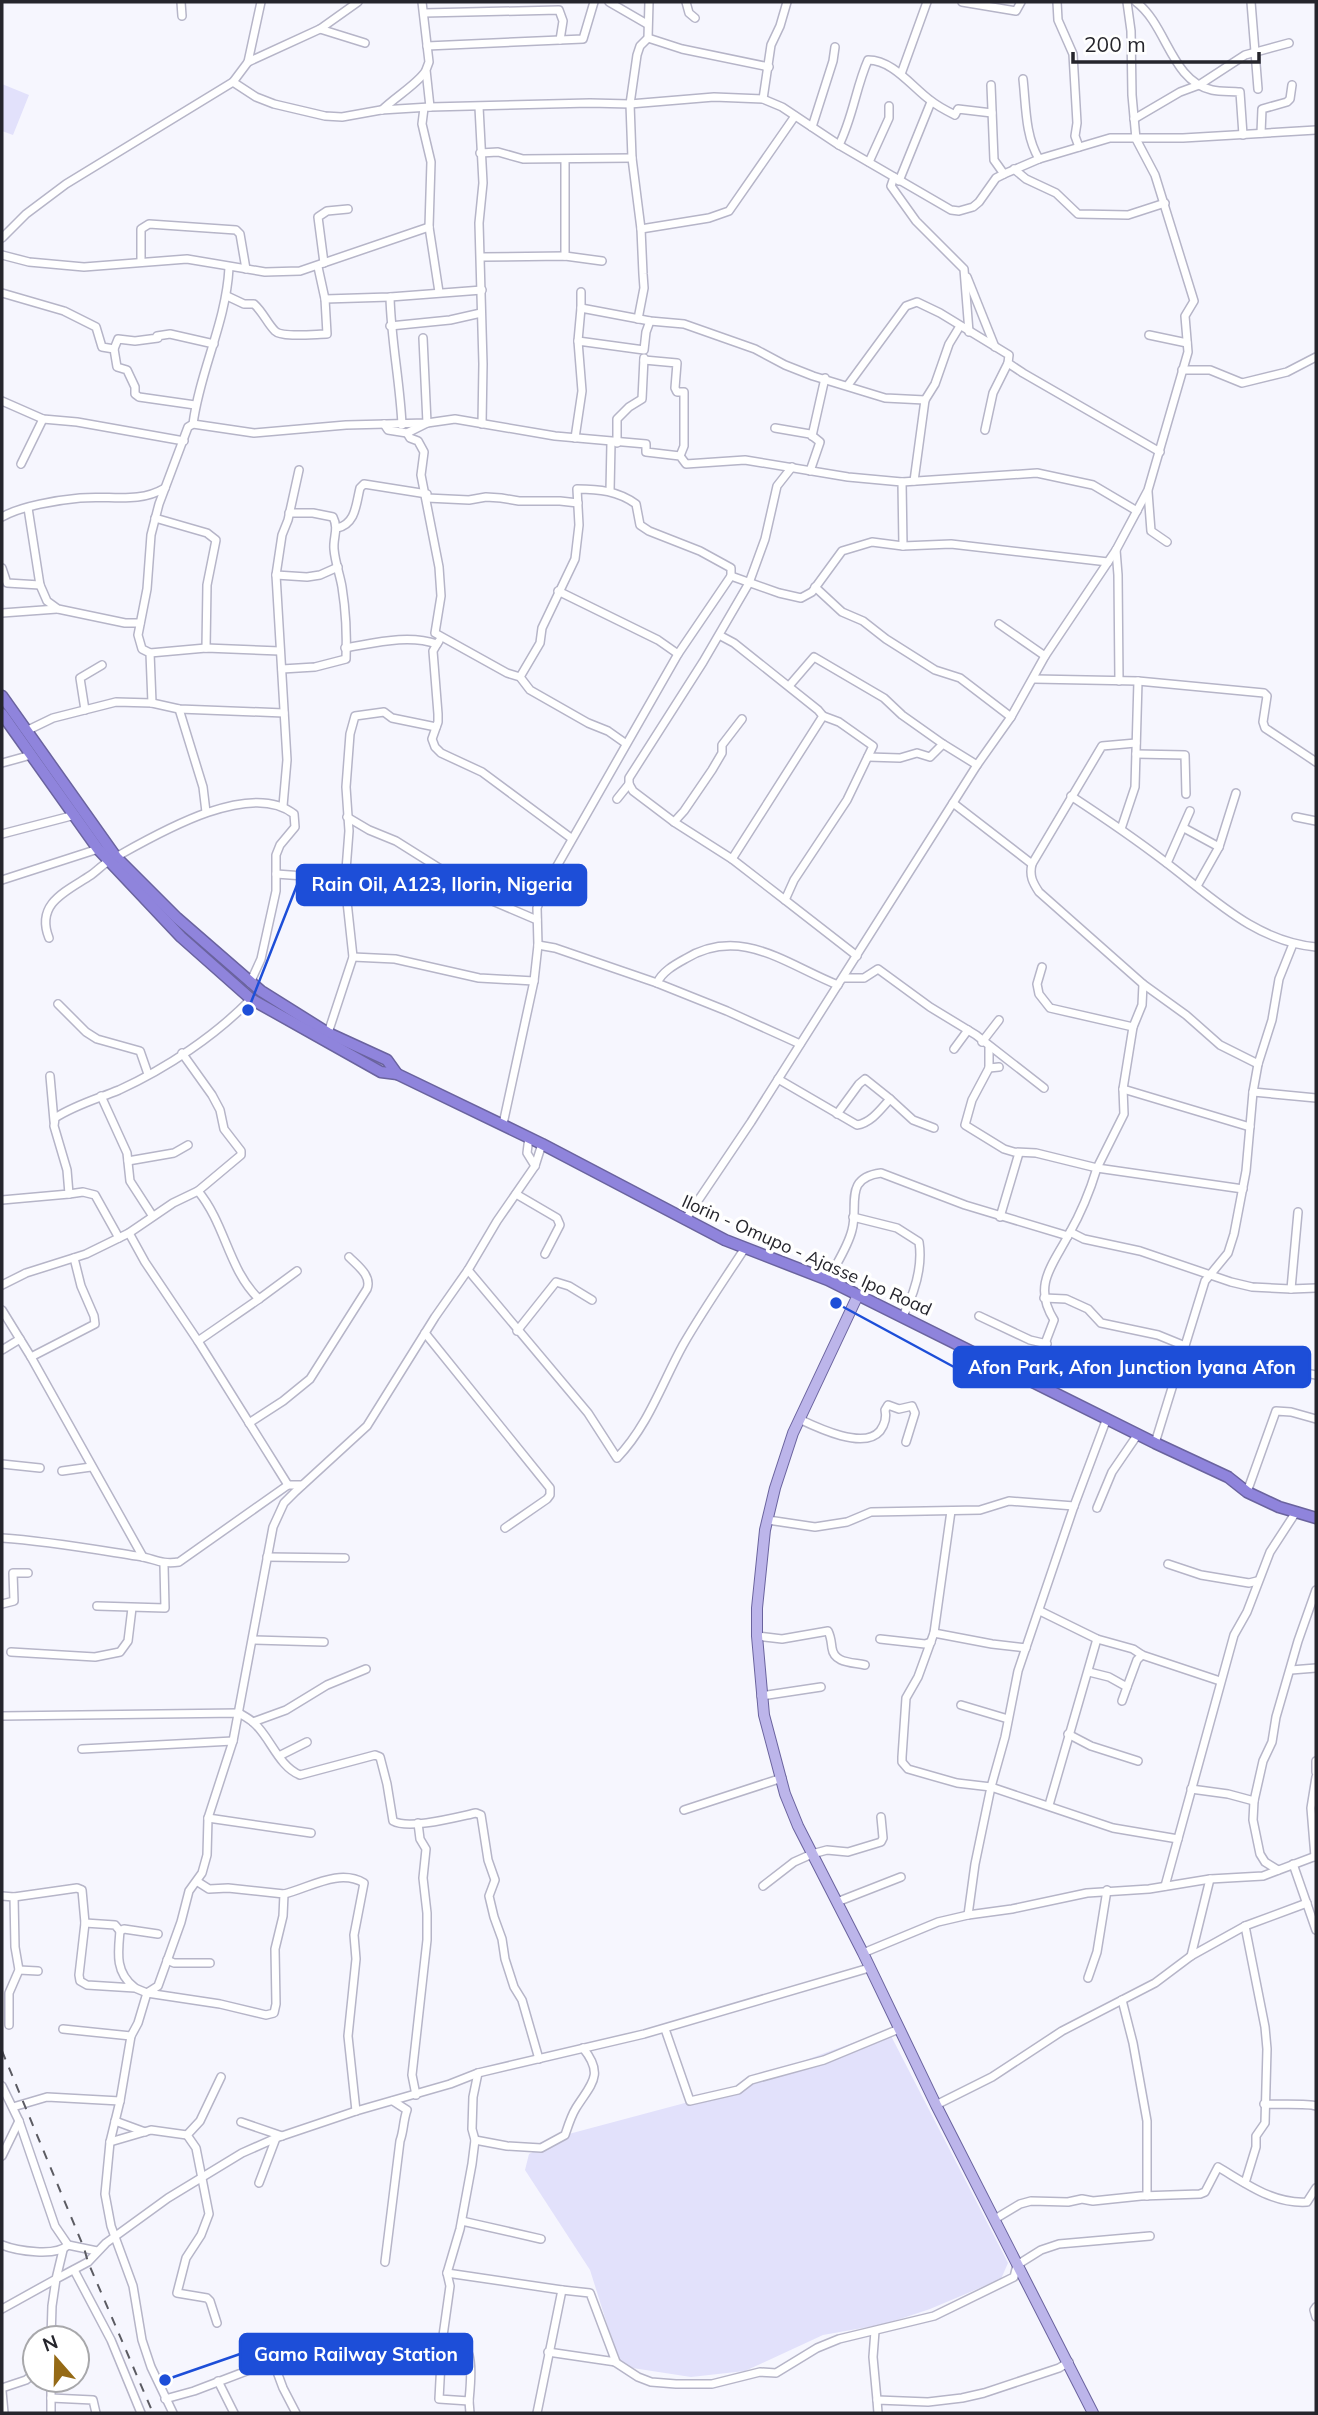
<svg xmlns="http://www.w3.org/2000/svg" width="1318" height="2415" viewBox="0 0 1318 2415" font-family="Mulish,sans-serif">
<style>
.green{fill:#e2e1fb}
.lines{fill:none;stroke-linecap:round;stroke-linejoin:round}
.minor-casing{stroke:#b6b5c8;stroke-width:10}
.major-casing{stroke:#6a639e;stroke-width:12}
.highway-casing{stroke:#6a639e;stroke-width:13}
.minor{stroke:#fff;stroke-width:7}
.major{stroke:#bcb5ea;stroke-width:10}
.highway{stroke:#8f84dc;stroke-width:10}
.rail{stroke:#5b5b62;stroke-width:2;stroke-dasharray:9 9;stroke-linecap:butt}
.labels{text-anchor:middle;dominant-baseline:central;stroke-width:7;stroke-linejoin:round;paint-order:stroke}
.street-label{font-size:18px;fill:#25252c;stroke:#fff}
.leader{fill:none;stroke:#1d4ed8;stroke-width:2.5}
.callout-dot{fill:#1d4ed8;stroke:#fff;stroke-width:2.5}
.callout{fill:#1d4ed8;stroke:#1d4ed8;stroke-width:2.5}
.callout-label{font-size:19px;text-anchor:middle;font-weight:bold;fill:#fff}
</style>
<rect width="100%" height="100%" fill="#f6f6fe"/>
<!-- green -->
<g class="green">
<polygon points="2,84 29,95 13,135 2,131"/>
<polygon points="888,2030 1008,2263 1001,2279 930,2309 885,2324 823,2335 745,2371 691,2377 626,2367 618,2359 590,2270 525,2170 529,2154 565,2135 741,2088 751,2080"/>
</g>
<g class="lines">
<defs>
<g id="minor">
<polyline points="181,2 182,16"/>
<polyline points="422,2 429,62 426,70 430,107"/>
<polyline points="609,2 647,24"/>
<polyline points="686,2 689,13 695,18"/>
<polyline points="962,2 1016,11 1021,2"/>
<polyline points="1057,2 1058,20 1073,54 1077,123 1075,136 1079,147"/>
<path d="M1136 2C1167 25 1171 81 1212 90 1221 92 1231 91 1240 92L1243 135"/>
<polyline points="1251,2 1258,89"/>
<polyline points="424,13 559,10 563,21 560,40"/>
<polyline points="320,29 365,43"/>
<polyline points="648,38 682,49 769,67"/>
<polyline points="427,46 583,39 594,2"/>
<polyline points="248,62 320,29 358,2"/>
<polyline points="901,74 927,2"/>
<path d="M1023 79C1026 105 1025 136 1039 159"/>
<polyline points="233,82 256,97 274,104 325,116 342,117 381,110 430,107 590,103 630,104 714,97 763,99 782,107 839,145 951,210 959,211 973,207 979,202 996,178 1004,174 1039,159 1110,138 1183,138 1316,130"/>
<polyline points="991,85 994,160 1004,174"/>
<polyline points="763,99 771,45 780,26 787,2"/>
<polyline points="479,107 483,183 479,223 483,364 482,424"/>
<polyline points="424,108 422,124 431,162 429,227 439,292"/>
<path d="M382 110C394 98 417 84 425 72"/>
<polyline points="1134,119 1180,92 1199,85 1245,55 1289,43"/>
<polyline points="812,127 833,61 835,47"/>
<polyline points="1261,133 1262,109 1287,102 1290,99 1292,85"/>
<path d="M839 145C853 117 856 87 868 60 893 60 912 87 930 100 937 106 947 111 955 115L958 109 992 113"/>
<polyline points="480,153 498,152 523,159 632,158"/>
<polyline points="869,162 889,118 889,106"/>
<polyline points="1014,169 1026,179 1056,193 1078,214 1128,215 1165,203"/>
<polyline points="894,177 891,186 916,221 964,269 969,332"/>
<polyline points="899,181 931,102"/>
<polyline points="641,229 709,218 729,211 795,116"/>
<polyline points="2,238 26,214 66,184 233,82 248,62 261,2"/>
<polyline points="2,255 29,262 84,267 187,259 265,272 300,271 429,227"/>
<polyline points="565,256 565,160"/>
<polyline points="482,257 565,256 602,261"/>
<polyline points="141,261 141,229 149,224 236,230 240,234 246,269"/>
<polyline points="324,263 318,217 327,211 348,209"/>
<polyline points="967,277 995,347"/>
<polyline points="581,292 581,308"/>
<polyline points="2,293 64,311 96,327 102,347 114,349 117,367 127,370 135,387 135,394 139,397 195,405"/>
<path d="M227 296 244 304H254C263 312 267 323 275 331 282 338 316 334 327 334L325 299 318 267"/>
<path d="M390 297C391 340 400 382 402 425"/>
<polyline points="325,299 390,297 482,290"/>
<polyline points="638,319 644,288 643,274 641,229 632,158 630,104 637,55 640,46 648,38 649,2"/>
<polyline points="390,326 450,320 481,313"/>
<polyline points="1149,335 1187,343"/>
<polyline points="423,338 427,423 407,433 410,438 418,441 424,452 421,475 439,567 441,596 435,633 507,673 520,677 530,690 588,723 608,731 625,743"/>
<polyline points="578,341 581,308 650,321 684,324 755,349 785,365 813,376 885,398 925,400"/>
<polyline points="114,349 118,339 135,341 158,338 157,336 170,334 214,344"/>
<polyline points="644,360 677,363 675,388 677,392 684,392 684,446 680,456"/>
<polyline points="1182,370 1210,370 1242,383 1287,372 1316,357"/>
<polyline points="848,385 906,306 917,302 940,313 1009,355 1008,363 1023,373 1160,452"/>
<polyline points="2,401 43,419 77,422 184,441"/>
<polyline points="193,424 254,433 346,425 427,423 455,419 555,436 646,444 646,452 680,456 686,464 745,460 848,477 902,482 903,546"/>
<polyline points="384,424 388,430 407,433"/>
<polyline points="775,428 810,434 820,442 810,471"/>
<polyline points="985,430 993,393 1008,363"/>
<polyline points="812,436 825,378"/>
<polyline points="575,438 582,391 578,341 644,350 646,332 650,321"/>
<polyline points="617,443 617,419 629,407 642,399 644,358"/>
<polyline points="21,464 43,419"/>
<polyline points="914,481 925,400 935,384 949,344 960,326"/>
<polyline points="902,482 1037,473 1093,485 1137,511"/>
<polyline points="610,491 611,443"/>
<polyline points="1148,492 1151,531 1167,542"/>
<polyline points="427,498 469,500 486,497 501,498 519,501 560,501 578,503"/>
<polyline points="28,508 40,585 47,601 58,609 125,623 140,623"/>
<path d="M2 517C21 506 58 500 80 498 110 495 138 504 165 488"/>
<polyline points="155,518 207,533 216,540 207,585 206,648"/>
<path d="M337 528C356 524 356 504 360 488L364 484 427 494"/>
<polyline points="1116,550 1118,575 1119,681"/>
<polyline points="2,568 7,583 40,585"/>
<polyline points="276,575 307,577 320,575 338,567"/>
<polyline points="815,587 842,612 863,621 886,639 935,670 960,678 1011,717"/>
<polyline points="558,591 658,640 678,654"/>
<polyline points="2,613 57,609"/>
<polyline points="999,624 1045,656"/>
<polyline points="719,635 734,643 818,710 823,716 732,859 674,822 633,791 629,784 629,778 703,662 749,583 765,539 777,486 792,467"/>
<polyline points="437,644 433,651 438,714 438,722 432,739 435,747 441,753 482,772 571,838"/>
<path d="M345 648C375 643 408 634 437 644L439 641"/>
<polyline points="150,653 206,648 280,651"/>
<path d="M282 669 315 667 346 659C347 635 346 612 342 587 340 575 335 562 334 549 333 537 339 529 333 517L313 513H289"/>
<path d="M520 677 540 643 542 628 575 559 579 525 577 489C599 489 618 491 636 504L640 525 649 531 700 551 731 568V576"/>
<polyline points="1034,679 1138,681 1264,693 1267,696 1263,722 1265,728 1316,762"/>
<polyline points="789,686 814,657 884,698 902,715 943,744"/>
<path d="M152 703 150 653 142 649 138 635 147 589 151 535 159 504 188 427 193 424C200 370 226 323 229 268"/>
<polyline points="179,709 203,787 206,812"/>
<polyline points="85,710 80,678 102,665"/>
<polyline points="26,731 53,718 116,702 152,703 179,709 284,713"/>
<polyline points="1136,754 1185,755 1186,794"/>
<polyline points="868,757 900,758 917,753 930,757 943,744 977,765"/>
<polyline points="2,763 31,755"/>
<path d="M1071 796C1103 817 1134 838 1164 861 1212 897 1254 941 1316 947"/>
<polyline points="617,799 629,784"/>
<path d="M953 803 1032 864C1029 876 1033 883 1039 892L1143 984 1142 1005 1133 1027 1123 1089 1124 1114 1097 1168 1243 1189"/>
<polyline points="283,806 287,760 276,575 282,535 288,520 299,470"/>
<polyline points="347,817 369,830 396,841 490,900 537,920"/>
<polyline points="1296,817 1316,821"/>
<polyline points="674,822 684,811 712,770 722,753 722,745 742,719"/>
<polyline points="1184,828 1219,847"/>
<polyline points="1121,829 1135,787 1138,681"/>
<polyline points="2,834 75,815"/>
<path d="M116 857C157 834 250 779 294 814L295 827 280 845 276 855V891L261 959 250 983"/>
<polyline points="732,859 785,900 794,880 847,800 873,746 839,722 823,716"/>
<polyline points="1167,863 1190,811"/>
<polyline points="1032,864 1102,746 1136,743"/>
<polyline points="276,874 332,878 345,883"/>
<polyline points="2,880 98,849"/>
<polyline points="1197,886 1219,847 1236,793"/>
<polyline points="785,900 857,956"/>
<path d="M49 938C35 903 67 891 91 875 97 871 102 865 109 861"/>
<polyline points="538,945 555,948 657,983"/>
<polyline points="353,957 395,959 479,978 534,981"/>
<polyline points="1042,967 1037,984 1039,994 1050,1008 1133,1027"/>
<polyline points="843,978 864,978 878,969 930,1007 976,1035 1044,1088"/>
<polyline points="1143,984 1186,1015 1220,1045 1258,1064"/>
<polyline points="58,1004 86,1032 97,1039 140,1051 148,1074"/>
<polyline points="328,1033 353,957 345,883 349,831 346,787 350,734 355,716 384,712 392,718 436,727"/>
<polyline points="982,1042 999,1020"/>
<path d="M800 1044 727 1011 657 983C662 972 674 965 685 959 741 925 787 965 838 985"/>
<path d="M989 1048V1068L972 1100 965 1125 1004 1149 1014 1152 1036 1153 1097 1168C1090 1191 1081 1213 1069 1234 1053 1265 1032 1285 1054 1320L1031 1380"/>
<polyline points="954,1049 968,1030"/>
<polyline points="989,1068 999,1067"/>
<polyline points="50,1076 54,1121"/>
<path d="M778 1079 857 1125C871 1123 881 1109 890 1099L913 1120 934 1128"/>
<polyline points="1123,1089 1250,1127"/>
<polyline points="1253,1092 1316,1098"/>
<polyline points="101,1096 127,1153 130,1181 152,1215"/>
<polyline points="837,1114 859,1084 865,1079 890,1099"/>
<polyline points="503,1124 534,981 538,945 537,908 545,887 678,654 731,576 779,593 801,598 812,592 842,551 872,542 903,546 951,544 1108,562"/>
<polyline points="529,1137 527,1153 535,1166"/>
<polyline points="128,1161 174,1153 188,1145"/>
<path d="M198 1191C226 1225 228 1269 259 1299L198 1341"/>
<polyline points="69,1194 83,1192 95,1195 119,1238"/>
<polyline points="516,1194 557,1218 560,1225 545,1254"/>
<path d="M2 1200 69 1194 67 1170 54 1126 55 1118C75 1105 97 1099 119 1090 167 1068 215 1036 251 999"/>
<path d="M853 1217 897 1228 919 1242C923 1267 914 1294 903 1316"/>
<polyline points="1000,1217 1019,1153"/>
<polyline points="685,1220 751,1122 977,765 1011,717 1045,656 1116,550 1148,490 1188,352 1185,316 1194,301 1155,175 1136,139 1132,95 1131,31 1127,2"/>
<polyline points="1070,1232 1084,1239 1140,1251 1231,1282 1252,1287 1291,1289 1316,1288"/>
<polyline points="129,1233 145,1262 198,1341 288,1485"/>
<path d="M468 1270 588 1413 617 1458C648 1426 662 1383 683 1345 702 1312 724 1280 745 1248"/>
<path d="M828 1280C836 1264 848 1247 852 1230 859 1205 843 1178 881 1173L965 1205 1068 1236"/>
<polyline points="2,1285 26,1273 86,1254 129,1233 173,1203 198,1191 241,1155 241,1151 224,1129 220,1110 212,1095 182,1053"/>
<polyline points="1291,1289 1298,1212"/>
<polyline points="1044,1298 1066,1299 1088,1309 1101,1323 1158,1335 1185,1346"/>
<polyline points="259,1299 297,1271"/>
<polyline points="2,1310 31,1357 143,1557"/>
<polyline points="979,1316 1030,1340 1047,1344"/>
<polyline points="517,1331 556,1282 569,1286 592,1300"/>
<polyline points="425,1333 550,1488 550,1495 547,1499 505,1528"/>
<polyline points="2,1350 20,1339"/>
<polyline points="31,1357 95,1324 94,1316 81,1286 74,1258"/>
<polyline points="1300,1372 1316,1375"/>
<path d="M799 1419C818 1428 864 1450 880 1431 885 1424 887 1418 885 1410L888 1405 899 1409 912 1406 915 1413 906 1442"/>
<path d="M249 1423 283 1401 310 1379 367 1289C372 1276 358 1266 349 1257"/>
<polyline points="1155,1443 1205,1281 1228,1253 1234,1234 1246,1171 1253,1092 1258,1064 1272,1020 1279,979 1293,944"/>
<polyline points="2,1464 40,1468"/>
<polyline points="62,1471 91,1467"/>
<polyline points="1247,1492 1276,1411 1291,1412 1316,1419"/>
<polyline points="1097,1508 1112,1472 1138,1434"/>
<polyline points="951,1511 934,1633 918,1677 906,1698 902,1757 902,1762 908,1769 957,1783 991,1787 1113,1828 1178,1839"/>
<polyline points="768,1520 815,1527 847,1522 871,1512 980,1510 1009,1501 1074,1506"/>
<path d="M2 1538C47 1541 92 1549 137 1556 154 1558 160 1565 179 1562L288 1485H302"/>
<polyline points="267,1557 345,1558"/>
<polyline points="1168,1564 1201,1575 1249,1583 1257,1581"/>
<polyline points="2,1604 14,1601 13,1573 28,1573"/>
<polyline points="97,1606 165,1608 164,1565"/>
<polyline points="1040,1611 1097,1639 1133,1649 1142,1655 1220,1681"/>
<polyline points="934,1633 992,1644 1026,1648"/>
<path d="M757 1636 782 1639 828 1631C831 1637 831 1641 832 1648 834 1663 851 1662 865 1665"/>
<polyline points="880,1639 925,1644 931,1642"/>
<polyline points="254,1640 324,1642"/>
<polyline points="11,1652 95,1657 120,1652 128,1641 132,1608"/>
<polyline points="1291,1670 1316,1668"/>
<polyline points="1089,1672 1109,1677 1127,1687 1137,1660 1142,1655"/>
<polyline points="761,1696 821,1687"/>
<polyline points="1122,1701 1127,1687"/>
<polyline points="961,1705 1008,1719"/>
<path d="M2 1716 239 1713C244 1716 250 1719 254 1723 270 1737 279 1767 300 1775L375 1755 380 1757 387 1784 393 1821C409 1830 457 1817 476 1813L481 1815 488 1860 495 1880 489 1896 494 1917 502 1939 505 1959 514 1987 522 2000 539 2059"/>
<polyline points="253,1722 286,1710 327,1685 366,1669"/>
<polyline points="1068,1734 1091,1746 1138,1761"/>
<polyline points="82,1749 233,1741"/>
<polyline points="279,1756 307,1742"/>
<polyline points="1316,1761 1316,1772"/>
<polyline points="1191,1789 1228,1794 1254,1801"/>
<polyline points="1049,1805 1097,1639"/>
<polyline points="684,1810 782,1778"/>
<polyline points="208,1818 311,1833"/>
<polyline points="1315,1857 1311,1808 1316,1777"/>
<polyline points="1293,1864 1316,1930"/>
<polyline points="1278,1870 1265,1862 1260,1854 1253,1820 1254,1801 1263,1761 1272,1742 1276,1717 1298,1641 1316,1590"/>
<polyline points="763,1886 794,1862 812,1854 827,1850 848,1852 881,1842 883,1838 881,1817"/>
<polyline points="1165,1886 1234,1635 1247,1612 1270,1552 1296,1512"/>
<path d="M284 1894C309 1888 339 1868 364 1883L354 1935 356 1959 348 2036 356 2111"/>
<polyline points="2,1896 14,1897 77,1888 82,1890 85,1923 79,1975 80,1981 87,1985 135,1988 147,1993 220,2004 266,2015 274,2013 276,2004 275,1949 283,1916 284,1894 228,1888 209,1889 198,1882"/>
<polyline points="837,1902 901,1877"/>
<polyline points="968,1915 975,1864 991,1787 1005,1737 1018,1671 1074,1506 1107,1418"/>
<polyline points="85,1923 115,1925 120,1931 124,1929 158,1934"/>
<path d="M120 1931C118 1953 115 1972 134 1987"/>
<polyline points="863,1953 938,1922 968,1915 1012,1909 1087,1893 1149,1889 1210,1879 1263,1876 1316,1856"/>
<polyline points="1191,1956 1210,1879"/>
<polyline points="167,1960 174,1963 210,1963"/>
<polyline points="19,1970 38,1971"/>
<polyline points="1088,1978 1097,1952 1107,1890"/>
<polyline points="1122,2000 1133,2043 1147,2121 1147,2196"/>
<polyline points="9,2025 9,1993 19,1970 15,1947 14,1897"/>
<polyline points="63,2029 131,2036"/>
<polyline points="665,2029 690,2101 738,2090 751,2080 824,2060 899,2029"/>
<polyline points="2,2086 19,2121 55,2226 68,2245"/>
<polyline points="416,2095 412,2075 427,1940 427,1913 423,1878 426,1849 420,1839 418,1823"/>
<path d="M1264 2104C1277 2105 1307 2103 1316 2106"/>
<polyline points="936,2105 992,2077 1062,2031 1155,1983 1191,1956 1245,1926 1307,1903"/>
<polyline points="13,2107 47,2097 120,2101"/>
<polyline points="115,2121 145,2132"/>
<polyline points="241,2122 282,2136"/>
<path d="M475 2140 507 2146 541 2148 565 2135C568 2126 571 2116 576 2108 591 2084 605 2075 583 2048"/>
<polyline points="110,2142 151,2130 187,2135"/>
<polyline points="2,2156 19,2121"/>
<polyline points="259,2183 276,2138"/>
<polyline points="1245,2183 1256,2147 1256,2136 1265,2123 1267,2049 1265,2027 1245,1926"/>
<path d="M995 2219 1020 2204 1031 2201 1068 2202 1082 2199 1093 2201 1141 2196 1200 2194 1205 2192 1218 2167C1247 2184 1273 2204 1307 2202L1316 2188"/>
<polyline points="462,2221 541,2239"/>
<path d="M2 2245C17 2251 56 2257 68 2245L97 2251"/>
<path d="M385 2262 400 2141C404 2130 403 2121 407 2110L393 2101"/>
<polyline points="74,2270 111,2340 141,2413"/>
<polyline points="447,2273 562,2290 537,2413"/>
<polyline points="1316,2307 1314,2310 1316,2317"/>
<polyline points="2,2309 56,2279 63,2250"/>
<polyline points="217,2323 210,2301 207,2298 177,2293 186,2258 201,2235 209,2214 196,2148 187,2135 200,2121 221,2077"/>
<polyline points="875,2331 873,2357 877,2400"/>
<polyline points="51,2338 52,2306 56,2279 88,2262 106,2243 168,2198 242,2153 276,2138 356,2111 450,2084 478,2073 644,2034 869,1968"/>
<path d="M442 2343C449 2344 460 2344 465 2348 474 2355 470 2390 469 2401L439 2399 442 2343 450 2286 447 2273 460 2229 472 2164 475 2140 472 2129 473 2097 478 2073"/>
<polyline points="548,2352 616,2362 590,2293 562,2290"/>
<polyline points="615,2362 638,2377 651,2382 676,2384 712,2384 760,2372 776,2373 817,2348 839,2339 934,2316 1014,2277 1017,2265 1041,2250 1059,2244 1150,2236"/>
<polyline points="51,2380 51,2413"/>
<polyline points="218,2381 234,2413"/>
<polyline points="2,2388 26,2380 35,2373"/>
<polyline points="2,2391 4,2413"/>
<polyline points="51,2398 93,2400 96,2413"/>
<polyline points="165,2399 194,2391 273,2361 283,2388 296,2413"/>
<polyline points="469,2401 470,2413"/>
<polyline points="173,2413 151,2367 142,2340 133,2286 111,2226 105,2194 110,2142 120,2101 131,2036 138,2023 147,1993 158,1986 181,1922 189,1891 202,1873 207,1855 208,1818 233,1741 273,1527 284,1503 295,1492 367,1426 435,1317 468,1270 497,1221 535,1166 542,1144"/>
<polyline points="878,2413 877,2400 928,2402 962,2398 984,2393 1059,2368 1069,2362"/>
</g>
<polyline id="major" points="858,1295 793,1433 775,1488 765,1530 757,1608 757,1636 764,1715 785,1794 798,1826 863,1953 936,2105 1093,2413"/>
<g id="highway">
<polyline points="2,696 116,857 177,918 261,991 328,1033 387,1060 397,1074"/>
<polyline points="2,714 98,849 181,937 251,999 381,1072 397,1074 542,1144 725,1240 828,1280 858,1295 1155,1443 1228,1477 1247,1492 1279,1507 1316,1518"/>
</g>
</defs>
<!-- minor casing -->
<use href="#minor" class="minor-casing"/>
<!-- major casing -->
<use href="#major" class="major-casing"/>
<!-- highway casing -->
<use href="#highway" class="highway-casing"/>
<!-- minor -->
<use href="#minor" class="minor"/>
<!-- major -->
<use href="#major" class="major"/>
<!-- highway -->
<use href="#highway" class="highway"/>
<!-- rail -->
<polyline class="rail" points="2,2051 84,2248 88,2262 153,2413"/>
</g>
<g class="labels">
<!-- street labels -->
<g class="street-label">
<text transform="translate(807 1255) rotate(24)">Ilorin - Omupo - Ajasse Ipo Road</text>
</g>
</g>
<!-- callouts -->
<path class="leader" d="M248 1010L297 885M836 1303L954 1367M165 2380L240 2354"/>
<g class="callout-dot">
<circle cx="248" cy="1010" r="7"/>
<circle cx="836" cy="1303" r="7"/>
<circle cx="165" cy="2380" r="7"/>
</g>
<g class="callout">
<rect x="297" y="865" width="289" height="40" rx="7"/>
<rect x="954" y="1347" width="356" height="40" rx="7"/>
<rect x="240" y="2334" width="232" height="40" rx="7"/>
</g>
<g class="callout-label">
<text x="442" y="891">Rain Oil, A123, Ilorin, Nigeria</text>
<text x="1132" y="1374">Afon Park, Afon Junction Iyana Afon</text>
<text x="356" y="2361">Gamo Railway Station</text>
</g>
<!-- border -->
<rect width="1318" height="2415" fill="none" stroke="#25252c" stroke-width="7"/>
<!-- north arrow -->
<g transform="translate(56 2359) rotate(340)"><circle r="33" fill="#ffffff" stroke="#a8a8ab" stroke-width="2"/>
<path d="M0-5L12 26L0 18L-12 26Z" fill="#956a16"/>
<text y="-10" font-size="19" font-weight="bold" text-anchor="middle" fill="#25252c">N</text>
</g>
<!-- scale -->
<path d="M1073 52v10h186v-10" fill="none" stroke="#25252c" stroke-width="3.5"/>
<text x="1084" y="52" font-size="21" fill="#25252c" stroke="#ffffff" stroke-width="5" paint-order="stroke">200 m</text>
</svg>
